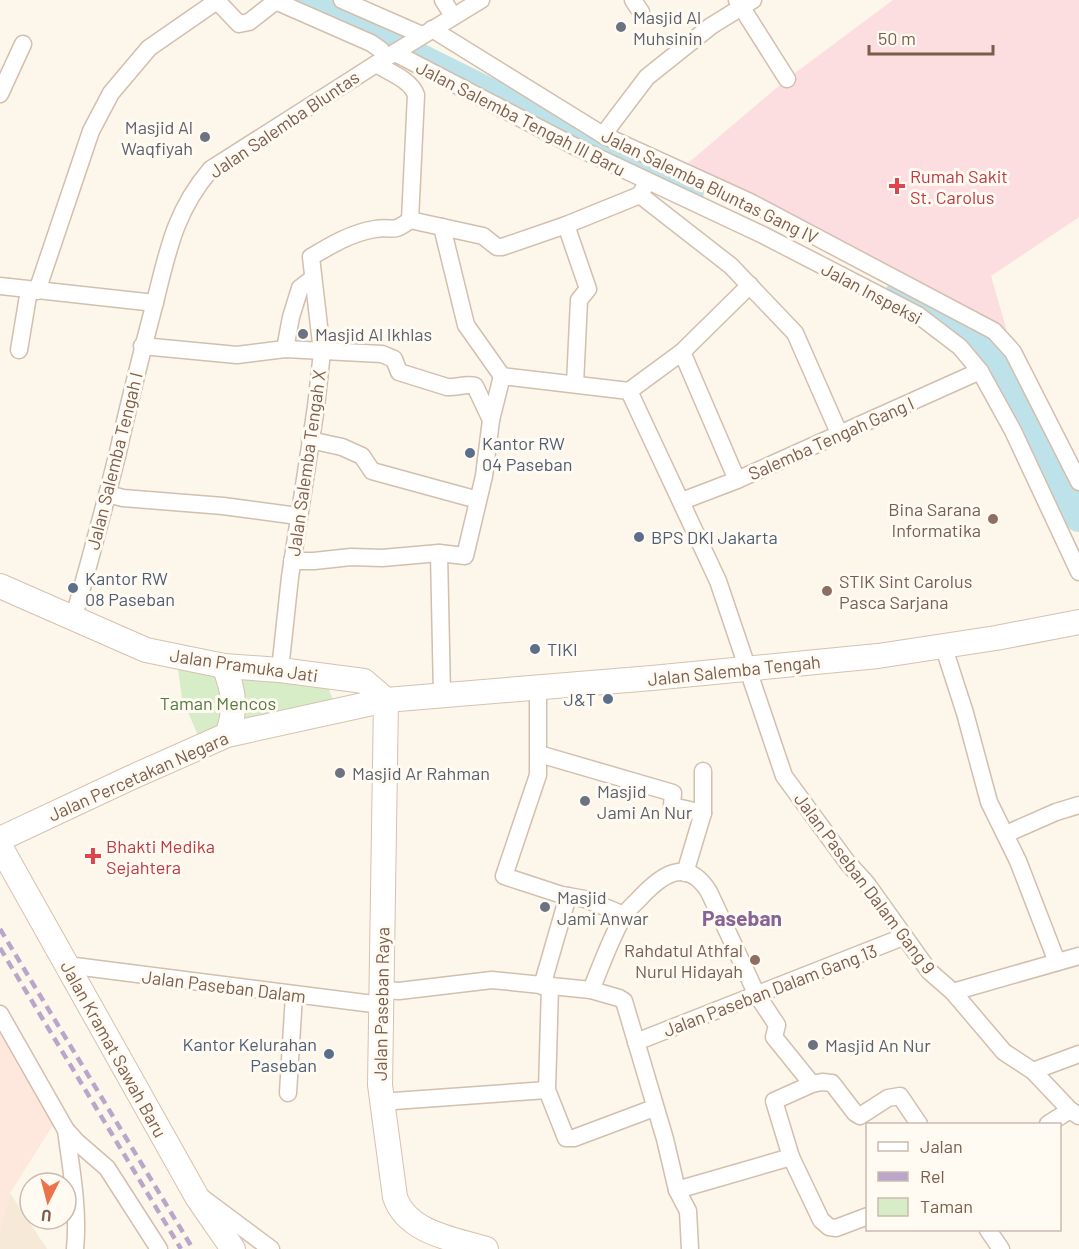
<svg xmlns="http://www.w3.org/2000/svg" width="1079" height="1249" viewBox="0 0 1079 1249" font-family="Barlow,sans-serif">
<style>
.residential{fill:#f6e9d8}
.commercial{fill:#fee8de}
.medical{fill:#fcdde0}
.green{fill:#d6edc7}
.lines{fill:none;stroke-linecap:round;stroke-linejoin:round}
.river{stroke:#bde2e9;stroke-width:30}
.street-casing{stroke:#d2bfae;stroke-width:19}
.secondary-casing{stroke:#d7c1ae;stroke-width:26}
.street{stroke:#fff;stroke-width:16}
.secondary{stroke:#fff;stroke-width:24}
.rail{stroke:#baa6ca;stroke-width:4.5;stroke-dasharray:9 6;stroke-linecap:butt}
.worship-dot{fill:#6b7280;stroke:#fffaf2;stroke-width:2}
.health-dot{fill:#e0444e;stroke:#fffaf2;stroke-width:2}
.service-dot{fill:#5c6f8a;stroke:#fffaf2;stroke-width:2}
.education-dot{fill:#8d6e63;stroke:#fffaf2;stroke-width:2}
.labels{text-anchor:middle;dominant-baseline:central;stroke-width:6;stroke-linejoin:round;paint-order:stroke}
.worship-label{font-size:18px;fill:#5b616d;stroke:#fffaf2;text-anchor:start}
.street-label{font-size:18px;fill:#7b5d4b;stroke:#fffaf2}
.health-label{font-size:18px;fill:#be3a42;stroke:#fffaf2;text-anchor:start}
.service-label{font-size:18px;fill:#4e5e75;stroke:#fffaf2;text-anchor:start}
.education-label{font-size:18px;fill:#785e54;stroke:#fffaf2;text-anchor:end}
.park-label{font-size:18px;fill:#507a3f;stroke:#fffaf2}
.quarter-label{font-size:21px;font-weight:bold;fill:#866496;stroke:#fffaf2}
</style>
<rect width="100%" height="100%" fill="#fdf6ea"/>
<!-- residential -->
<polygon class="residential" points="10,1193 47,1249 0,1249 0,1229"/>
<!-- commercial -->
<polygon class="commercial" points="0,1021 55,1122 10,1193 0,1229"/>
<!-- medical -->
<polygon class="medical" points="893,0 1079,0 1079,217 991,276 1013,352 994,331 680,170 787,79"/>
<!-- green -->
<polygon class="green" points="178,669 326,681 333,700 199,738 182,698"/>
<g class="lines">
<!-- river -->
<g class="river">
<polyline points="302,0 689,192"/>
<polyline points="897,298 988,344 1018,395 1079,517"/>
</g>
<defs>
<g id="street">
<polyline points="273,0 371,43 381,50 385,58"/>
<polyline points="342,0 422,35"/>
<polyline points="443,0 453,16"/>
<polyline points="633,0 641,12"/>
<polyline points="737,0 787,79"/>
<polyline points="432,29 603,135 750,202 994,331 1013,352 1079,482"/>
<polyline points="395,53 576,147 763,235 918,315 960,347 980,371 1013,431 1079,572"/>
<path d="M376 64C389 72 411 80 416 95L410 220"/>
<polyline points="0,94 23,44"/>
<polyline points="603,135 647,77 711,26 753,0"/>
<polyline points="640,195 731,266 795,333 839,433"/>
<polyline points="566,225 588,289 579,300 575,384"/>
<polyline points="442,227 466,325 502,376"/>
<polyline points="0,286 155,303"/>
<polyline points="37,291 91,131 111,93 149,48 214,3 219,3 239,24 249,22 276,1"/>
<path d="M142 346 237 355 285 349 382 354 394 359 399 372 447 387C456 388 467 383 475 386L491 420"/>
<polyline points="285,349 291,317 300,288 313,278"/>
<polyline points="19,350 29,290"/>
<polyline points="682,352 737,480"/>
<polyline points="629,391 682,352 750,285"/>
<polyline points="310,440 342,447 362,456 372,471 478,500"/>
<polyline points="108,494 123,498 223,506 298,516"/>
<polyline points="682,501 737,480 980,371"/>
<polyline points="439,553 442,695"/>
<polyline points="292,561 314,561 351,557 382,558 439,553 465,556 484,476 491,420 502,376 629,391 718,581 784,776 847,862 867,884 929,971 953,992 1004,1052 1033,1071 1070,1110 1079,1116"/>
<path d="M73 620C89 564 104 508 118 452 129 402 142 352 155 302 168 250 175 211 211 169L376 64 481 0"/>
<polyline points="943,645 965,713 989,802 1018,861 1057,962"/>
<path d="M280 670 290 577 316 407 322 352 311 257C331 245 351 233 375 229 394 226 392 234 410 220L483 236 497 247H502L566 225 640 195 647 182"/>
<polyline points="538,688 538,775 504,876 562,895 585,899 624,915"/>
<polyline points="539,754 673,793 672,806 703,813"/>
<polyline points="1006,834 1056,812 1079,805"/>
<polyline points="685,873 703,813 703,771"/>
<polyline points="67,965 381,1005"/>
<polyline points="542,986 568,896"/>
<polyline points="550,987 547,1090 566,1138 574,1138 654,1108"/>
<polyline points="382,990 399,991 492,980 591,990 619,998 624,1001 665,1139 677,1190 688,1211 690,1249"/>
<path d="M591 990C601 966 610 940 623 917 626 911 633 905 638 900 660 876 686 855 709 892L757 995 777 1025 774 1037 812 1084 822 1082 832 1083 855 1113 860 1116 888 1098 900 1096 919 1124"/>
<polyline points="953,992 1079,956"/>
<polyline points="0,1014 66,1130 77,1142 107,1168 159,1249"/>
<polyline points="636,1042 903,937"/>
<polyline points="1033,1071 1079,1054"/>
<polyline points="288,1093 294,995"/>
<polyline points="380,1102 547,1090"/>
<polyline points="1048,1124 1070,1110"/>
<path d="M66 1130C71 1168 79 1210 75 1249"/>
<polyline points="791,1157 774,1101 812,1084"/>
<polyline points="677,1190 791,1157 821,1220 829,1227 836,1228 868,1216"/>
<polyline points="204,1199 271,1249"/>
<polyline points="988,1230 1001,1249"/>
</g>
<g id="secondary">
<polyline points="0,586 146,650 224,666 280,670 364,681 386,700"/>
<path d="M224 666C234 691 237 710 227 735"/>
<path d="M386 700 380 1085 395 1197C407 1233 454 1239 486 1249"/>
<polyline points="0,839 130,778 227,735 386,700 652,678 878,656 996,638 1079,622"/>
<polyline points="0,846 197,1197 233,1249"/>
</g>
</defs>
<!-- street casing -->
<use href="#street" class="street-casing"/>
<!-- secondary casing -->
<use href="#secondary" class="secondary-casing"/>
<!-- street -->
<use href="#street" class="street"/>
<!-- secondary -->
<use href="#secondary" class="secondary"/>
<!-- rail -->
<g class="rail">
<polyline points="0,929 193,1249"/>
<polyline points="0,948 181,1249"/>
</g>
</g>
<!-- markers -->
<g class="worship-dot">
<circle cx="621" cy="27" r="6"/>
<circle cx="205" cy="137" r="6"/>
<circle cx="303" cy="334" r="6"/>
<circle cx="340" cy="773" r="6"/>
<circle cx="585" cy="801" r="6"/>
<circle cx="545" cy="907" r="6"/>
<circle cx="813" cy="1045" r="6"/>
</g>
<g class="health-dot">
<path d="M894 177h6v6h6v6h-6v6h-6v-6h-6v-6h6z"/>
<path d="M90 847h6v6h6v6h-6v6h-6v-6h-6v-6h6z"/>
</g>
<g class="service-dot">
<circle cx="470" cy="453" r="6"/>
<circle cx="639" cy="537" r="6"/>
<circle cx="73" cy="588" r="6"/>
<circle cx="535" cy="649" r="6"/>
<circle cx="608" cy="699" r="6"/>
<circle cx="329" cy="1054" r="6"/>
</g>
<g class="education-dot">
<circle cx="993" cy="519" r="6"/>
<circle cx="827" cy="591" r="6"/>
<circle cx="755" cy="960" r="6"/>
</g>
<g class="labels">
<!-- worship labels -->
<g class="worship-label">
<text x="633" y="17">Masjid Al<tspan x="633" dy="21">Muhsinin</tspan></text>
<text x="193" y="127" text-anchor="end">Masjid Al<tspan x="193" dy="21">Waqfiyah</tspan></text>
<text x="315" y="334">Masjid Al Ikhlas</text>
<text x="352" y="773">Masjid Ar Rahman</text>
<text x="597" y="791">Masjid<tspan x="597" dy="21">Jami An Nur</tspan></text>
<text x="557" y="897">Masjid<tspan x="557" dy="21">Jami Anwar</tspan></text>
<text x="825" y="1045">Masjid An Nur</text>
</g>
<!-- street labels -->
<g class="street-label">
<text transform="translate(521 118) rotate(27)">Jalan Salemba Tengah III Baru</text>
<text transform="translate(284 124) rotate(-34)">Jalan Salemba Bluntas</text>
<text transform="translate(710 186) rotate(26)">Jalan Salemba Bluntas Gang IV</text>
<text transform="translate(872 293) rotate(28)">Jalan Inspeksi</text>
<text transform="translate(831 438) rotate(-24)">Salemba Tengah Gang I</text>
<text transform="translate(114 461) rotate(-76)">Jalan Salemba Tengah I</text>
<text transform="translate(306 463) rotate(-82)">Jalan Salemba Tengah X</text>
<text transform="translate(244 665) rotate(8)">Jalan Pramuka Jati</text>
<text transform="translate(734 670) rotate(-6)">Jalan Salemba Tengah</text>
<text transform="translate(138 776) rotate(-24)">Jalan Percetakan Negara</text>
<text transform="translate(865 883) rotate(53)">Jalan Paseban Dalam Gang 9</text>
<text transform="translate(224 986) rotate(7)">Jalan Paseban Dalam</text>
<text transform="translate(770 990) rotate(-21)">Jalan Paseban Dalam Gang 13</text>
<text transform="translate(381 1004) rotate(-89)">Jalan Paseban Raya</text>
<text transform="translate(114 1049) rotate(61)">Jalan Kramat Sawah Baru</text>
</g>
<!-- health labels -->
<g class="health-label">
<text x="910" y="176">Rumah Sakit<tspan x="910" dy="21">St. Carolus</tspan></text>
<text x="106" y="846">Bhakti Medika<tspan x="106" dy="21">Sejahtera</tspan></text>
</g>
<!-- service labels -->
<g class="service-label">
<text x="482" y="443">Kantor RW<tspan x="482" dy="21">04 Paseban</tspan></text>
<text x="651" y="537">BPS DKI Jakarta</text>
<text x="85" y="578">Kantor RW<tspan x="85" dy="21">08 Paseban</tspan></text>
<text x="547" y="649">TIKI</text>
<text x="596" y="699" text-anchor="end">J&amp;T</text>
<text x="317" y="1044" text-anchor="end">Kantor Kelurahan<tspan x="317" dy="21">Paseban</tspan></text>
</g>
<!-- education labels -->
<g class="education-label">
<text x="981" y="509">Bina Sarana<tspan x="981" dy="21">Informatika</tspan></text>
<text x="839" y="581" text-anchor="start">STIK Sint Carolus<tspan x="839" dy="21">Pasca Sarjana</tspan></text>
<text x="743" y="950">Rahdatul Athfal<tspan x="743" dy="21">Nurul Hidayah</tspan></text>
</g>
<!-- park labels -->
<g class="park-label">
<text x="218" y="703">Taman Mencos</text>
</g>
<!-- quarter labels -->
<g class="quarter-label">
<text x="742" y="917">Paseban</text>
</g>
</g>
<!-- legend -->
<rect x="866" y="1123" width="195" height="108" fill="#fffaf2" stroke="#cabbaf" stroke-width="1.5"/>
<rect x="878" y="1142" width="30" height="9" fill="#ffffff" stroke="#cabbaf" stroke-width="1.5"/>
<text x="920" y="1153" font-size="18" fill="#7b5d4b">Jalan</text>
<rect x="878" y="1172" width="30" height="9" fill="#baa6ca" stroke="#cabbaf" stroke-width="1.5"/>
<text x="920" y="1183" font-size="18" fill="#7b5d4b">Rel</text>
<rect x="878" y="1198" width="30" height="18" fill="#d6edc7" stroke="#cabbaf" stroke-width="1.5"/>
<text x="920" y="1213" font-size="18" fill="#7b5d4b">Taman</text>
<!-- north arrow -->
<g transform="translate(48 1201) rotate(186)"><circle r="28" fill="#fffaf2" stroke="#cabbaf" stroke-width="1.5"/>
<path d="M0-4.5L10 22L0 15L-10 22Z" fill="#ec724b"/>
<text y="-9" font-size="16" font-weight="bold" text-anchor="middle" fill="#7b5d4b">U</text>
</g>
<!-- scale -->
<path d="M869 45v9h124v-9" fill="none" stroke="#7b5d4b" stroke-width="3"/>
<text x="878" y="45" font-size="18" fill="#7b5d4b" stroke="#fffaf2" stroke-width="4.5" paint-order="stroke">50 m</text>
</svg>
